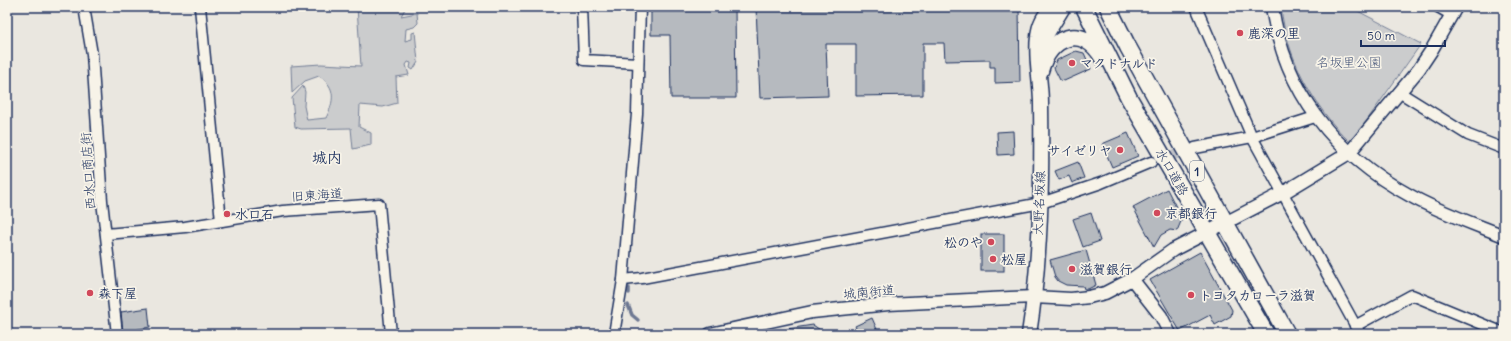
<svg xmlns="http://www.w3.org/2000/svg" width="1511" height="341" viewBox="0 0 1511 341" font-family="Delius,'Klee One',sans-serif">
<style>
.green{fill:#cbcccd;stroke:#737e96}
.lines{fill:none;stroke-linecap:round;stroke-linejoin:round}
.stream{stroke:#6d7892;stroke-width:3.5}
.building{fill:#b6babf;stroke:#1b2f5e}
.minor-tunnel{stroke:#c1c2c6;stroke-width:10;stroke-dasharray:10 5;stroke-linecap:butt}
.minor-casing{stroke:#1b2f5e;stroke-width:13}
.tertiary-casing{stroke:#1b2f5e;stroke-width:15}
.secondary-casing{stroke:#1b2f5e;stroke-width:17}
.trunk-casing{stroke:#1b2f5e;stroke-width:19}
.minor{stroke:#f7f3e8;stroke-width:10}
.tertiary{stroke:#f7f3e8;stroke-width:12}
.secondary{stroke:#f7f3e8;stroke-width:14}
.trunk{stroke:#f7f3e8;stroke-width:16}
.poi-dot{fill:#d1495b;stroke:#f7f3e8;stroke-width:1.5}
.labels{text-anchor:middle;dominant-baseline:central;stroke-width:3.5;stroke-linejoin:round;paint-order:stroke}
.shield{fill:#f7f3e8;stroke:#5d6a87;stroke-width:1}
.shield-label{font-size:12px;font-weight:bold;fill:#1b2f5e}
.poi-label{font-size:13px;font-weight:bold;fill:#1b2f5e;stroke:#f7f3e8;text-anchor:start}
.park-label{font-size:13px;fill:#47567a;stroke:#f7f3e8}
.street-label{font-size:13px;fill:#1b2f5e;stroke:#f7f3e8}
.quarter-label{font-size:15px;font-weight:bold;fill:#1b2f5e;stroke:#f7f3e8}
</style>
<rect width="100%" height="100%" fill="#eae7e0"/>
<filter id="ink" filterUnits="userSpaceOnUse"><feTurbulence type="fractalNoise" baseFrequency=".025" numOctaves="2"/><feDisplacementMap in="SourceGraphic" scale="8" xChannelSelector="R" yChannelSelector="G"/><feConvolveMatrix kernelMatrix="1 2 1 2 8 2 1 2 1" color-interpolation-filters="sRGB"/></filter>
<g filter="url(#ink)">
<!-- green -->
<g class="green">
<path d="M357 7H406L401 16 417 13 418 23 414 27 406 29 405 41 412 39V33L415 32 418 62 413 70 410 68 411 63 408 62 406 65 409 75 396 77 397 103 383 107 360 105 359 127 371 133V145L353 149 351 128 301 129 295 127 292 98 303 86 305 92 304 106 307 120 326 118C334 102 337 87 319 76L305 81 292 93 291 66 321 64 361 66Z"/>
<path d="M1281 7H1350L1421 44 1355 137 1350 142C1314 108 1286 56 1281 7Z"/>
</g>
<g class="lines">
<!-- stream -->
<g class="stream">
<polyline points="629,293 629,288"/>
<polyline points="628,305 632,315 638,320"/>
</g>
</g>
<!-- building -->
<g class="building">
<polygon points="651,7 735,7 736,98 671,98 670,35 651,35"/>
<polygon points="756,7 1019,7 1020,82 995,83 995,67 990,67 990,60 945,61 944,43 923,43 923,95 856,96 856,44 826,44 828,96 760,98"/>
<polygon points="1076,51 1084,53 1091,69 1064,81 1060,80 1054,68 1057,60"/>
<polygon points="1013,131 1014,154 998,155 997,132"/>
<polygon points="1128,133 1138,156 1112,167 1102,144"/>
<polygon points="1078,162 1084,178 1072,183 1069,176 1059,180 1055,171"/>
<polygon points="1167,189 1182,219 1177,231 1170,230 1161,235 1154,247 1133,207"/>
<polygon points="1091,213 1100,241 1083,247 1073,219"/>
<rect x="981" y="234" width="23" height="37"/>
<polygon points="1086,250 1096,285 1088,289 1084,289 1083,286 1066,285 1058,281 1055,277 1050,260"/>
<polygon points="1200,252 1232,310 1231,316 1215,325 1210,315 1180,331 1150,280"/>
<polygon points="148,308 150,327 123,332 121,312"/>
<polygon points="872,318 879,334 859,334 855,326"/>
<polygon points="813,325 826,334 787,334 787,329"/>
</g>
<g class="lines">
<!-- minor-tunnel -->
<polyline class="minor-tunnel" points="1159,160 1189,150"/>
<defs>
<g id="minor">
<polyline points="84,7 92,54 102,201 117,334"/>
<polyline points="200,7 221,221"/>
<polyline points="582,7 584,60 638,63"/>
<polyline points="1196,7 1252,137 1360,334"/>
<polyline points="1438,7 1452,15"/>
<polyline points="1399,92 1468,135 1504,149"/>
<polyline points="1195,148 1252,137 1315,117"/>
<polyline points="106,234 185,227 283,211 379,204 391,334"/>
<polyline points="623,280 642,278 1041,203 1101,183 1151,162"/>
<polyline points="1355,326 1412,295 1504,333"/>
<polyline points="614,334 623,280 637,114 640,7"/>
</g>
<g id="tertiary">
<path d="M1272 7C1285 92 1335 155 1409 195 1439 212 1472 223 1504 236"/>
<polyline points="1132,279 1161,316 1170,334"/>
<polyline points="710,334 812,312 888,304 1010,298 1034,297 1071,299 1089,297 1105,293 1132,279 1173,250 1283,193 1349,153 1419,69 1431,51 1456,7"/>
</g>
<path id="secondary" d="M1029 334C1041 258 1042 180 1041 103 1041 82 1035 57 1038 37 1039 24 1044 16 1052 7"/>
<g id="trunk">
<polyline points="1084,7 1129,98 1266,334"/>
<polyline points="1108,7 1128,47 1287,334"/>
<polyline points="1043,60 1043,38 1062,7"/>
<path d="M1040 71C1049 36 1083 23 1103 58"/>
</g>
</defs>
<!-- minor casing -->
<use href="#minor" class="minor-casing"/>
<!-- tertiary casing -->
<use href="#tertiary" class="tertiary-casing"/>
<!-- secondary casing -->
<use href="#secondary" class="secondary-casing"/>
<!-- trunk casing -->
<use href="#trunk" class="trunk-casing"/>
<!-- minor -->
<use href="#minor" class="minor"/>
<!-- tertiary -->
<use href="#tertiary" class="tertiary"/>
<!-- secondary -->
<use href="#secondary" class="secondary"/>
<!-- trunk -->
<use href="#trunk" class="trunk"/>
</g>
</g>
<!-- markers -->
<g class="poi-dot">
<circle cx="1240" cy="33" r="4"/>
<circle cx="1072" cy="63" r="4"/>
<circle cx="1120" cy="150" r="4"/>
<circle cx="1157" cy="213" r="4"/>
<circle cx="227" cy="214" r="4"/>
<circle cx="991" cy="242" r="4"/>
<circle cx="993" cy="259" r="4"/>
<circle cx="1072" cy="269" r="4"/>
<circle cx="90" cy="293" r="4"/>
<circle cx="1191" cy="295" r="4"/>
</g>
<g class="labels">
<!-- shield labels -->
<rect class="shield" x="1190" y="161" width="14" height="20" rx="3"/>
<g class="shield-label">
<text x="1197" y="171">1</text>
</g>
<!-- poi labels -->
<g class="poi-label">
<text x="1248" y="33">鹿深の里</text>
<text x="1080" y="63">マクドナルド</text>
<text x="1112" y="150" text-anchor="end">サイゼリヤ</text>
<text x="1165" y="213">京都銀行</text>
<text x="235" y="214">水口石</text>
<text x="983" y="242" text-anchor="end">松のや</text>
<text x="1001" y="259">松屋</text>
<text x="1080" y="269">滋賀銀行</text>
<text x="98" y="293">森下屋</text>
<text x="1199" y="295">トヨタカローラ滋賀</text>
</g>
<!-- park labels -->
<g class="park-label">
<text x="1349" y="62">名坂里公園</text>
</g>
<!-- street labels -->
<g class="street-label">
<text transform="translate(88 171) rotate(-94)">西水口商店街</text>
<text transform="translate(1172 172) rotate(60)">水口道路</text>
<text transform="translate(317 195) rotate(-4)">旧東海道</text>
<text transform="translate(1039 203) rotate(-88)">大野名坂線</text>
<text transform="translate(869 292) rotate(-5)">城南街道</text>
</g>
<!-- quarter labels -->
<g class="quarter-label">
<text x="327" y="157">城内</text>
</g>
</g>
<!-- margin -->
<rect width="1511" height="341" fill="none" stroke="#f7f3e8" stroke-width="24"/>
<rect x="12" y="12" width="1487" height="317" fill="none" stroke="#1b2f5e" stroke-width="1.5" filter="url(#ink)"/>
<!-- scale -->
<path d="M1361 40v6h84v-6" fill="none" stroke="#1b2f5e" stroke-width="2"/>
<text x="1367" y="40" font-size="12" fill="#1b2f5e" stroke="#f7f3e8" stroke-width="3" paint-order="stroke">50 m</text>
</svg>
